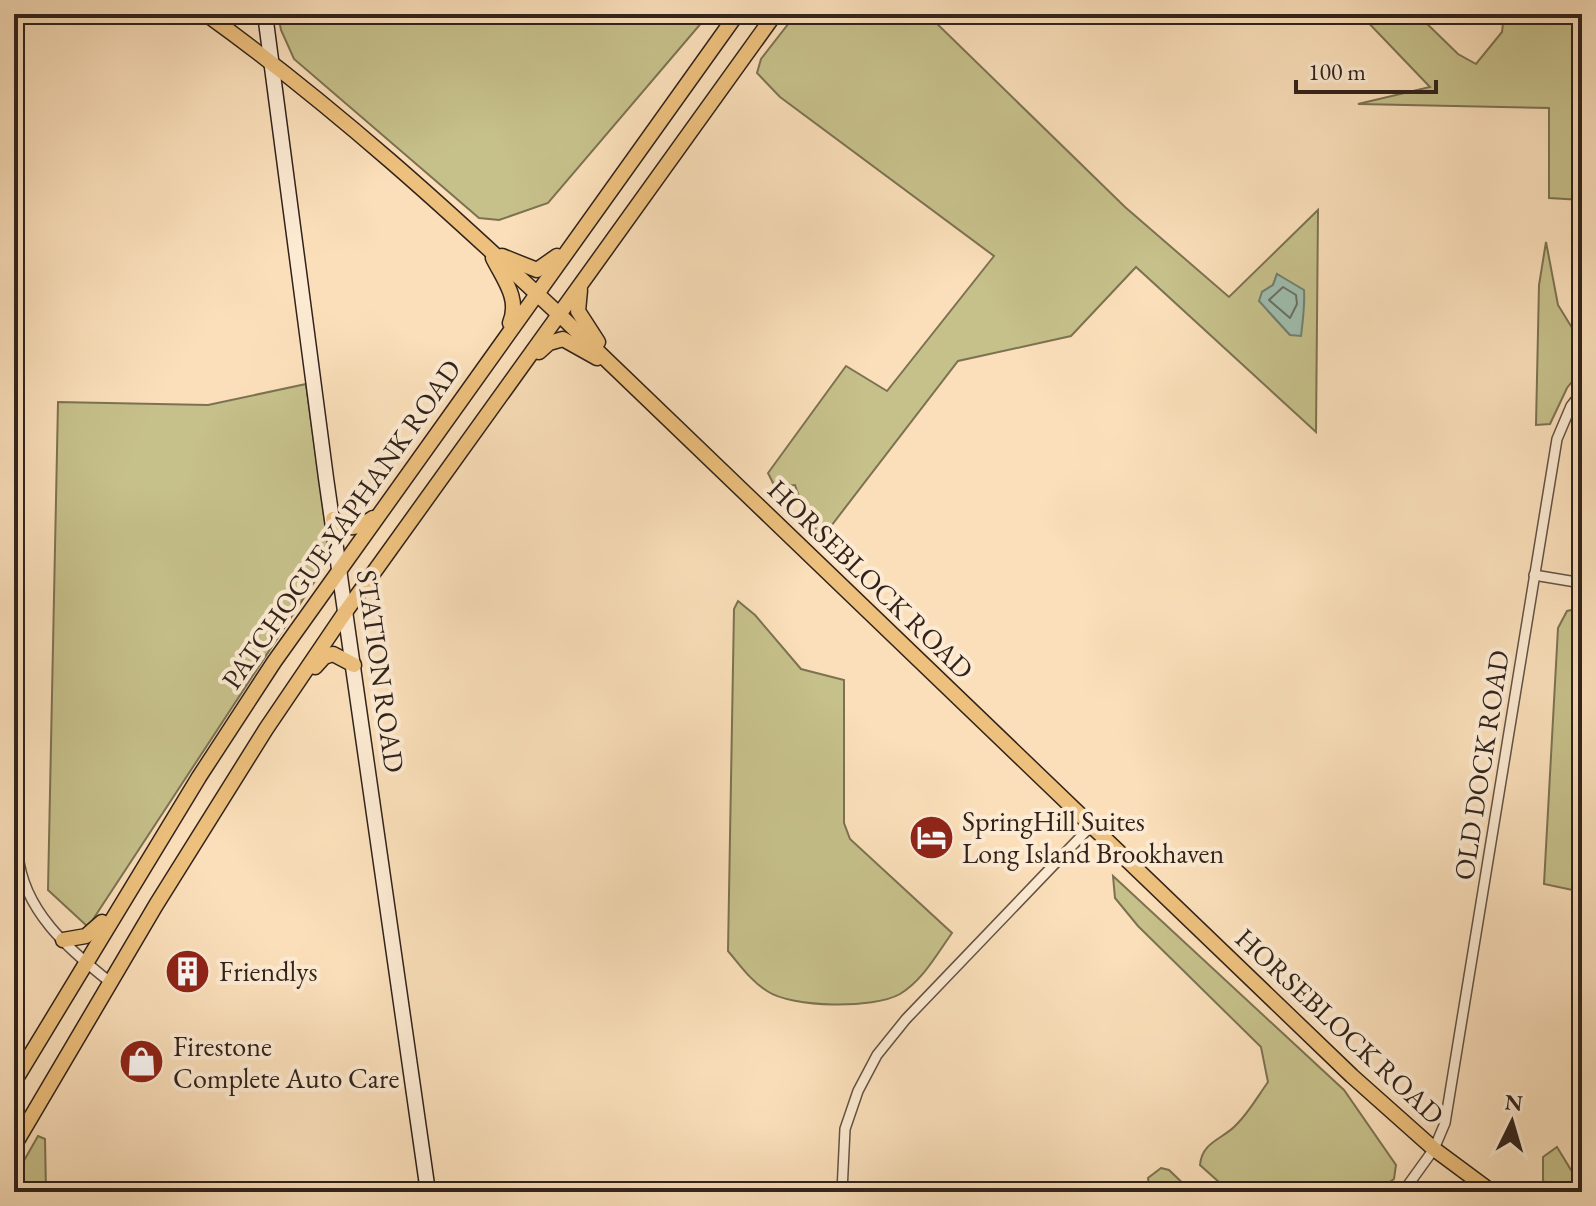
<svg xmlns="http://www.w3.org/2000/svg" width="1596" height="1206" viewBox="0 0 1596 1206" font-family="'EB Garamond',serif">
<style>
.green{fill:#c6c08a;stroke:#7c7252;stroke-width:2;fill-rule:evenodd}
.water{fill:#9ebdad;stroke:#727f73;stroke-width:2}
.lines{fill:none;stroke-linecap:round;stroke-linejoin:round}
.shore{stroke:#687064;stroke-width:2}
.street-casing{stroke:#635243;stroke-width:12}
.secondary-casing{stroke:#31231b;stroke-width:17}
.primary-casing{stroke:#31231b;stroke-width:17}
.street{stroke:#fcead2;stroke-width:9}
.secondary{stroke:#fcead2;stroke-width:14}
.primary{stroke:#edc07d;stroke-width:14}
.labels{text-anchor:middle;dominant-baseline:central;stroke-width:8;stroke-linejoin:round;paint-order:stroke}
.street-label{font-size:28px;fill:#31231b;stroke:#fcead2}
.poi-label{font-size:28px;fill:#31231b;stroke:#fcead2;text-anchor:start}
</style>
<rect width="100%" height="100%" fill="#fadfba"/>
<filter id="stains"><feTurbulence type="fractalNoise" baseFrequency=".0025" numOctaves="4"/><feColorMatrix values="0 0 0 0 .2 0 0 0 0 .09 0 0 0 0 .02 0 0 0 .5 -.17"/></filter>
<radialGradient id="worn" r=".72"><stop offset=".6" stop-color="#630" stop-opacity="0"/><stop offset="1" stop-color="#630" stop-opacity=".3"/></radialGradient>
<!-- green -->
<g class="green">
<polygon points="278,14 709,14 548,203 499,220 479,218 294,59 281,30"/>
<path d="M796 14H927L1125 207 1229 297 1318 210 1316 432 1136 267 1071 336 958 361 828 530 819 531 808 524 795 485 775 487 768 473 846 366 887 391 994 256 780 97 757 73 761 59ZM1277 274C1317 300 1299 287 1302 326L1290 335 1268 311 1262 292 1273 285Z"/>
<polygon points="1360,14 1417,14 1458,54 1476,64 1502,32 1504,14 1582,14 1582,200 1549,198 1549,108 1358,104 1430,87"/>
<polygon points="1546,242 1558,305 1582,344 1582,369 1567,388 1550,424 1536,425 1539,285"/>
<polygon points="306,384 330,558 88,927 48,890 58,402 208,405"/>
<path d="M738 601 755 615 801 669 844 680V823L850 839 952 933C937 954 923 980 900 994 874 1009 792 1008 767 991 751 981 740 965 728 951L734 609Z"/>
<polygon points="1576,609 1572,842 1582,843 1582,892 1544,884 1558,628 1567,611"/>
<path d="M1113 876 1344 1090 1396 1165 1394 1179 1381 1188 1353 1182 1329 1183 1332 1192H1230L1200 1165C1202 1141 1224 1139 1237 1124 1249 1112 1258 1096 1268 1082L1261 1047 1138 926 1115 898Z"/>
<polygon points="38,1136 45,1139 46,1192 14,1192 14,1178"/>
<polygon points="1557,1147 1571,1170 1582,1172 1582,1192 1548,1192 1543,1180 1543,1157"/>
<polygon points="1161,1168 1169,1170 1192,1192 1150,1192 1148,1178"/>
</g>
<!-- water -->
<path class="water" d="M1277 274 1304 290C1305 305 1303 320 1301 336L1290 335 1259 301 1262 292 1273 285Z"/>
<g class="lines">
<!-- shore -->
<polygon class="shore" points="1283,287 1296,295 1297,304 1290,318 1269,300"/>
<defs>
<g id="street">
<polyline points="1534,575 1582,583"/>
<path d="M14 779C18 804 15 829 18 854 23 910 68 949 110 982"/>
<polyline points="842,1192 845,1129 858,1091 877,1055 906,1019 1091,826"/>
<polyline points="1403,1192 1434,1149 1445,1123 1557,439 1571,406 1582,392"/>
</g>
<polyline id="secondary" points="265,14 326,478 428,1192"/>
<g id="primary">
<path d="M206 14C334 106 450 212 565 320L1352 1076 1434 1149 1492 1192"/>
<polyline points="502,256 537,270 557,256"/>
<path d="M493 258C504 280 520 299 510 323"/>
<polyline points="580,290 578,311 598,342"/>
<polyline points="539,352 549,343 563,339 597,358"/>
<path d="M333 519C350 531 357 529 373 518"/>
<polyline points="315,667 324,657 333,654 354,665"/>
<polyline points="63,940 86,936 102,922"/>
<polyline points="14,1082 199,777 274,662 737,14"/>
<polyline points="14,1146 156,905 266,729 346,611 775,14"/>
</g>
</defs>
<!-- street casing -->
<use href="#street" class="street-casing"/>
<!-- secondary casing -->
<use href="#secondary" class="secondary-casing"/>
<!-- primary casing -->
<use href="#primary" class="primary-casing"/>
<!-- street -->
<use href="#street" class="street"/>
<!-- secondary -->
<use href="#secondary" class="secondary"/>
<!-- primary -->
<use href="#primary" class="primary"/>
</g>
<!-- icons -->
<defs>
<symbol id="hotel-disc" viewBox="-11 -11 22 22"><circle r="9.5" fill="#8f2418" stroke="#fcead2"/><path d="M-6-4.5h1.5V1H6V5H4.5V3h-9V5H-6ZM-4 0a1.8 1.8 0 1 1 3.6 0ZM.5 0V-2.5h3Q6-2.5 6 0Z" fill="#fff"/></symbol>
<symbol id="building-disc" viewBox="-11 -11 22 22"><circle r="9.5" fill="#8f2418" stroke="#fcead2"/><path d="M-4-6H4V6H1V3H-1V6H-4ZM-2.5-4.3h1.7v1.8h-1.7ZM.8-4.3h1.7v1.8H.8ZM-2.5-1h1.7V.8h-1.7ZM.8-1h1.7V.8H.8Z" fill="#fff"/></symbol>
<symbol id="shop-disc" viewBox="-11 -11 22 22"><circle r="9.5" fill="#8f2418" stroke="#fcead2"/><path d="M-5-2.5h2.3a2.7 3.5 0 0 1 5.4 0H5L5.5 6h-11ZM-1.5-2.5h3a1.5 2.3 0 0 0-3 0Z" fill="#fff"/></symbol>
</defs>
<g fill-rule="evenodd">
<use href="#hotel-disc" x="906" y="812" width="51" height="51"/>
<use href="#building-disc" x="162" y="946" width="51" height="51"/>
<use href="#shop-disc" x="116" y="1036" width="51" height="51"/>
</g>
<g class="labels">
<!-- street labels -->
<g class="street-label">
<text transform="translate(341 524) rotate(-55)">PATCHOGUE-YAPHANK ROAD</text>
<text transform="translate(871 579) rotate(44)">HORSEBLOCK ROAD</text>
<text transform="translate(381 671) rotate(82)">STATION ROAD</text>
<text transform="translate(1481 765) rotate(-81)">OLD DOCK ROAD</text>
<text transform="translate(1340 1026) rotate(43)">HORSEBLOCK ROAD</text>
</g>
<!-- poi labels -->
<g class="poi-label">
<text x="962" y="821">SpringHill Suites<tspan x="962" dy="32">Long Island Brookhaven</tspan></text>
<text x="219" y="971">Friendlys</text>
<text x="173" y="1046">Firestone<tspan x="173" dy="32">Complete Auto Care</tspan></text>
</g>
</g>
<!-- margin -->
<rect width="1596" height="1206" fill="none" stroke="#fadfba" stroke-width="48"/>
<rect x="16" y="16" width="1564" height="1174" fill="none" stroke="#31231b" stroke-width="4"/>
<rect x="24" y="24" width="1548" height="1158" fill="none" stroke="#31231b" stroke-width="2"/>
<!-- north arrow -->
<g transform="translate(1512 1122) rotate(5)" stroke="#fcead2" stroke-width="6" paint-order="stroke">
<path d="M0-6L14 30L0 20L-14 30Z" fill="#31231b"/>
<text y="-12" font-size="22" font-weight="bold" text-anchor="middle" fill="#31231b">N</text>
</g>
<!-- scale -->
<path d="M1296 80v12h140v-12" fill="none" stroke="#31231b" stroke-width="4"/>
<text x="1308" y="80" font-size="24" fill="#31231b" stroke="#fcead2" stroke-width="6" paint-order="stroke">100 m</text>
<rect width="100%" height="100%" filter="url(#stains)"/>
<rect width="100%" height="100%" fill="url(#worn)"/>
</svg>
